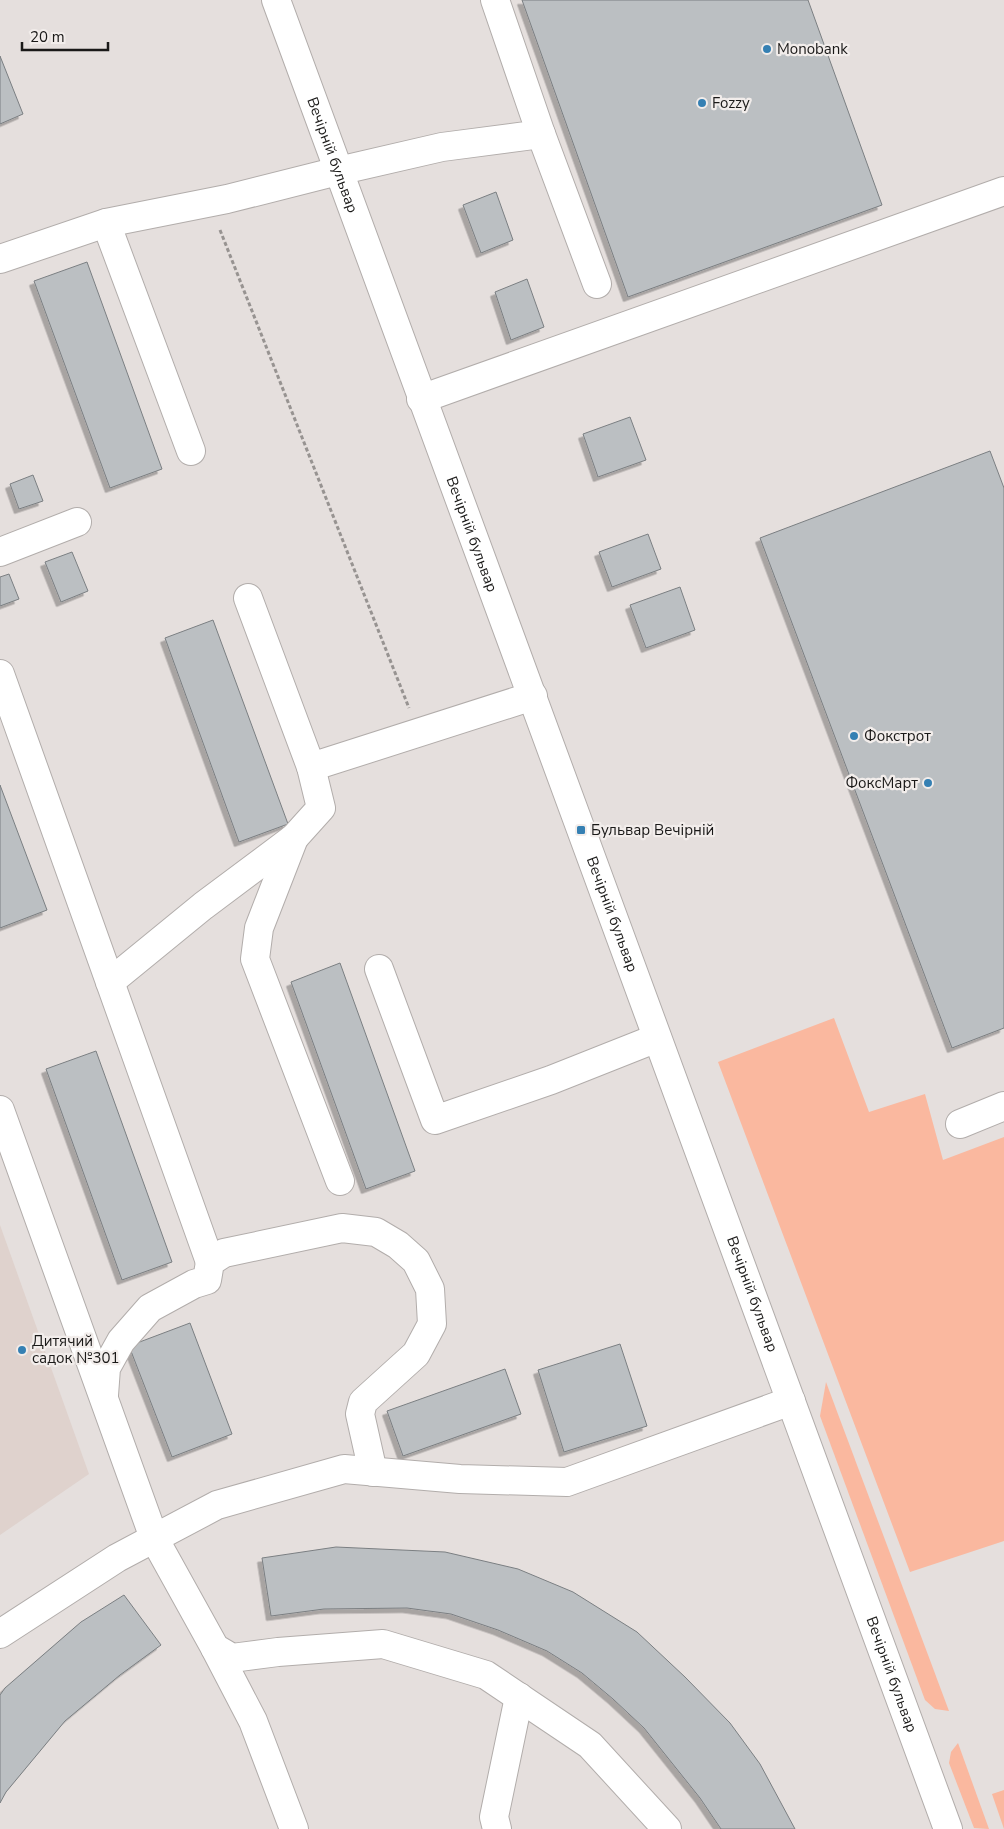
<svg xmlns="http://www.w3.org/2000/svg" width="1004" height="1829" viewBox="0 0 1004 1829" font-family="'Nunito Sans',sans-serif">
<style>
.built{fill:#dfd2cd}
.green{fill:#fab89f}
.building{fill:#bbbfc2;stroke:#7b7f82;filter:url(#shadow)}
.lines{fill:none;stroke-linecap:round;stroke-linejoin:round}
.minor-casing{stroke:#b2adab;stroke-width:30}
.path{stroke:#979391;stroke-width:3;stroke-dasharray:4 2.5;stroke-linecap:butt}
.minor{stroke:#fff;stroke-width:28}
.poi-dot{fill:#3580b3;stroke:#f2edeb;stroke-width:2}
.labels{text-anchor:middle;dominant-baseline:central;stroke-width:4.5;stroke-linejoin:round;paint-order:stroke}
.poi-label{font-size:15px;fill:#1a1918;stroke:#f2edeb;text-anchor:start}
.street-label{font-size:15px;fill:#1a1918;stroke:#f2edeb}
</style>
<defs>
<filter id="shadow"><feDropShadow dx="-4.5" dy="4.5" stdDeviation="0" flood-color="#0004"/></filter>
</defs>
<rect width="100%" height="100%" fill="#e5dfdd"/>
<!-- built -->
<polygon class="built" points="0,1225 89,1474 0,1535"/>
<!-- green -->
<g class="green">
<polygon points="834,1018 869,1112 925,1094 943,1160 1004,1137 1004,1541 910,1572 718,1062"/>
<polygon points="826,1382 949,1711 935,1709 925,1700 820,1416"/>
<polygon points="958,1743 989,1829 974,1828 949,1763 951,1752"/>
<polygon points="1004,1790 1004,1829 992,1794"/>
</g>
<!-- building -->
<g class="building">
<polygon points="522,0 808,0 882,205 628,297"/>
<polygon points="0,56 23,114 0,124"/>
<polygon points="496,192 513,240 481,253 463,205"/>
<polygon points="87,262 162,469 110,488 34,281"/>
<polygon points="527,279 544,327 511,340 495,292"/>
<polygon points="630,417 646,460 598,477 583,434"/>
<polygon points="990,451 1004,488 1004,1028 952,1048 760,538"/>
<polygon points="33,475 43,501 19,509 10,484"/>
<polygon points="648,534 661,569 612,587 599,552"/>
<polygon points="72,552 88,591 61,602 45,562"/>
<polygon points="9,574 19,599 0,606 0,577"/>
<polygon points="680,587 695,630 646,648 630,605"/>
<polygon points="213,620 288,824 239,842 165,638"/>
<polygon points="0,785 47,910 0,928"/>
<polygon points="340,963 415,1171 366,1189 291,982"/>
<polygon points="96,1051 172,1262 122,1280 46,1069"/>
<polygon points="190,1323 232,1434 172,1457 129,1346"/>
<polygon points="620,1344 647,1426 564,1452 538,1370"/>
<polygon points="505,1369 521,1414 403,1456 387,1411"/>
<polygon points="336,1547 445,1552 518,1569 573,1592 637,1632 685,1677 730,1723 760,1764 795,1829 721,1829 700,1798 644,1728 613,1699 582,1673 547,1651 498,1630 451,1614 407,1608 324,1609 271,1616 262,1558"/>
<polygon points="124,1595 161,1645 120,1675 65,1721 6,1792 0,1803 0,1695 5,1688 81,1622"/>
</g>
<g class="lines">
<defs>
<g id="minor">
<path id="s1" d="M276 0C498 610 727 1219 948 1829"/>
<polyline points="541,134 597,284"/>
<polyline points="106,223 191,451"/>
<polyline points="0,259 106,223 227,199 338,171 442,147 541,134 495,0"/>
<polyline points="421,399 1004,191"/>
<polyline points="0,552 77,522"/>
<polyline points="248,598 311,767 533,696"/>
<polyline points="0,674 210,1262"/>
<polyline points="294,838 259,928 255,959 340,1181"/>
<polyline points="379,969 435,1120 551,1080 657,1038"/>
<polyline points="110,982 203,906 294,838 321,808 311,767"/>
<polyline points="0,1110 154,1538 215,1648 232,1658 278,1652 383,1644 486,1675 590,1745 667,1829"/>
<polyline points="960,1124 1004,1106"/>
<polyline points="104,1395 106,1368 121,1341 150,1308 194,1284 207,1280 210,1262 224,1253 342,1228 376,1232 398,1245 416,1261 430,1289 432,1324 416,1354 363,1402 360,1414 373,1472"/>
<polyline points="0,1634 117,1558 217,1505 344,1469 460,1479 567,1482 791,1401"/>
<polyline points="215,1648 253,1721 294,1829"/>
<polyline points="497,1829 494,1817 519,1697"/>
</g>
</defs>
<!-- minor casing -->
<use href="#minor" class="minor-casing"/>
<!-- path -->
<polyline class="path" points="220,230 409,708"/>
<!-- minor -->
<use href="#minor" class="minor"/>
</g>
<!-- markers -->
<g class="poi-dot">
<circle cx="767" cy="49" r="5"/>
<circle cx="702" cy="103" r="5"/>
<circle cx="854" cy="736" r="5"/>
<circle cx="928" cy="783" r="5"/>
<rect x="576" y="825" width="10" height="10" rx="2.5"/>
<circle cx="22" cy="1350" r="5"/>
</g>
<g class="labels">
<!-- poi labels -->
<g class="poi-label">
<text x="777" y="49">Monobank</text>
<text x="712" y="103">Fozzy</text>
<text x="864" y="736">Фокстрот</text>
<text x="918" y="783" text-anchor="end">ФоксМарт</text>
<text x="591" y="830">Бульвар Вечірній</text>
<text x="32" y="1341">Дитячий<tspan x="32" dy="17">садок №301</tspan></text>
</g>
<!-- street labels -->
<g class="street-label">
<text stroke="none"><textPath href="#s1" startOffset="165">Вечірній бульвар</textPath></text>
<text stroke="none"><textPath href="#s1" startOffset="569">Вечірній бульвар</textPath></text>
<text stroke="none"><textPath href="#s1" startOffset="974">Вечірній бульвар</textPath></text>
<text stroke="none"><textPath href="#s1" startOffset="1379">Вечірній бульвар</textPath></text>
<text stroke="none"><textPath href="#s1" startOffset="1784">Вечірній бульвар</textPath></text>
</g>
</g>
<!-- scale -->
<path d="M22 42v8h86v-8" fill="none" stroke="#1a1918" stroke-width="2.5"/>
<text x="30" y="42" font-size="15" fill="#1a1918" stroke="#f2edeb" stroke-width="4" paint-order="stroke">20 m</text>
</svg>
